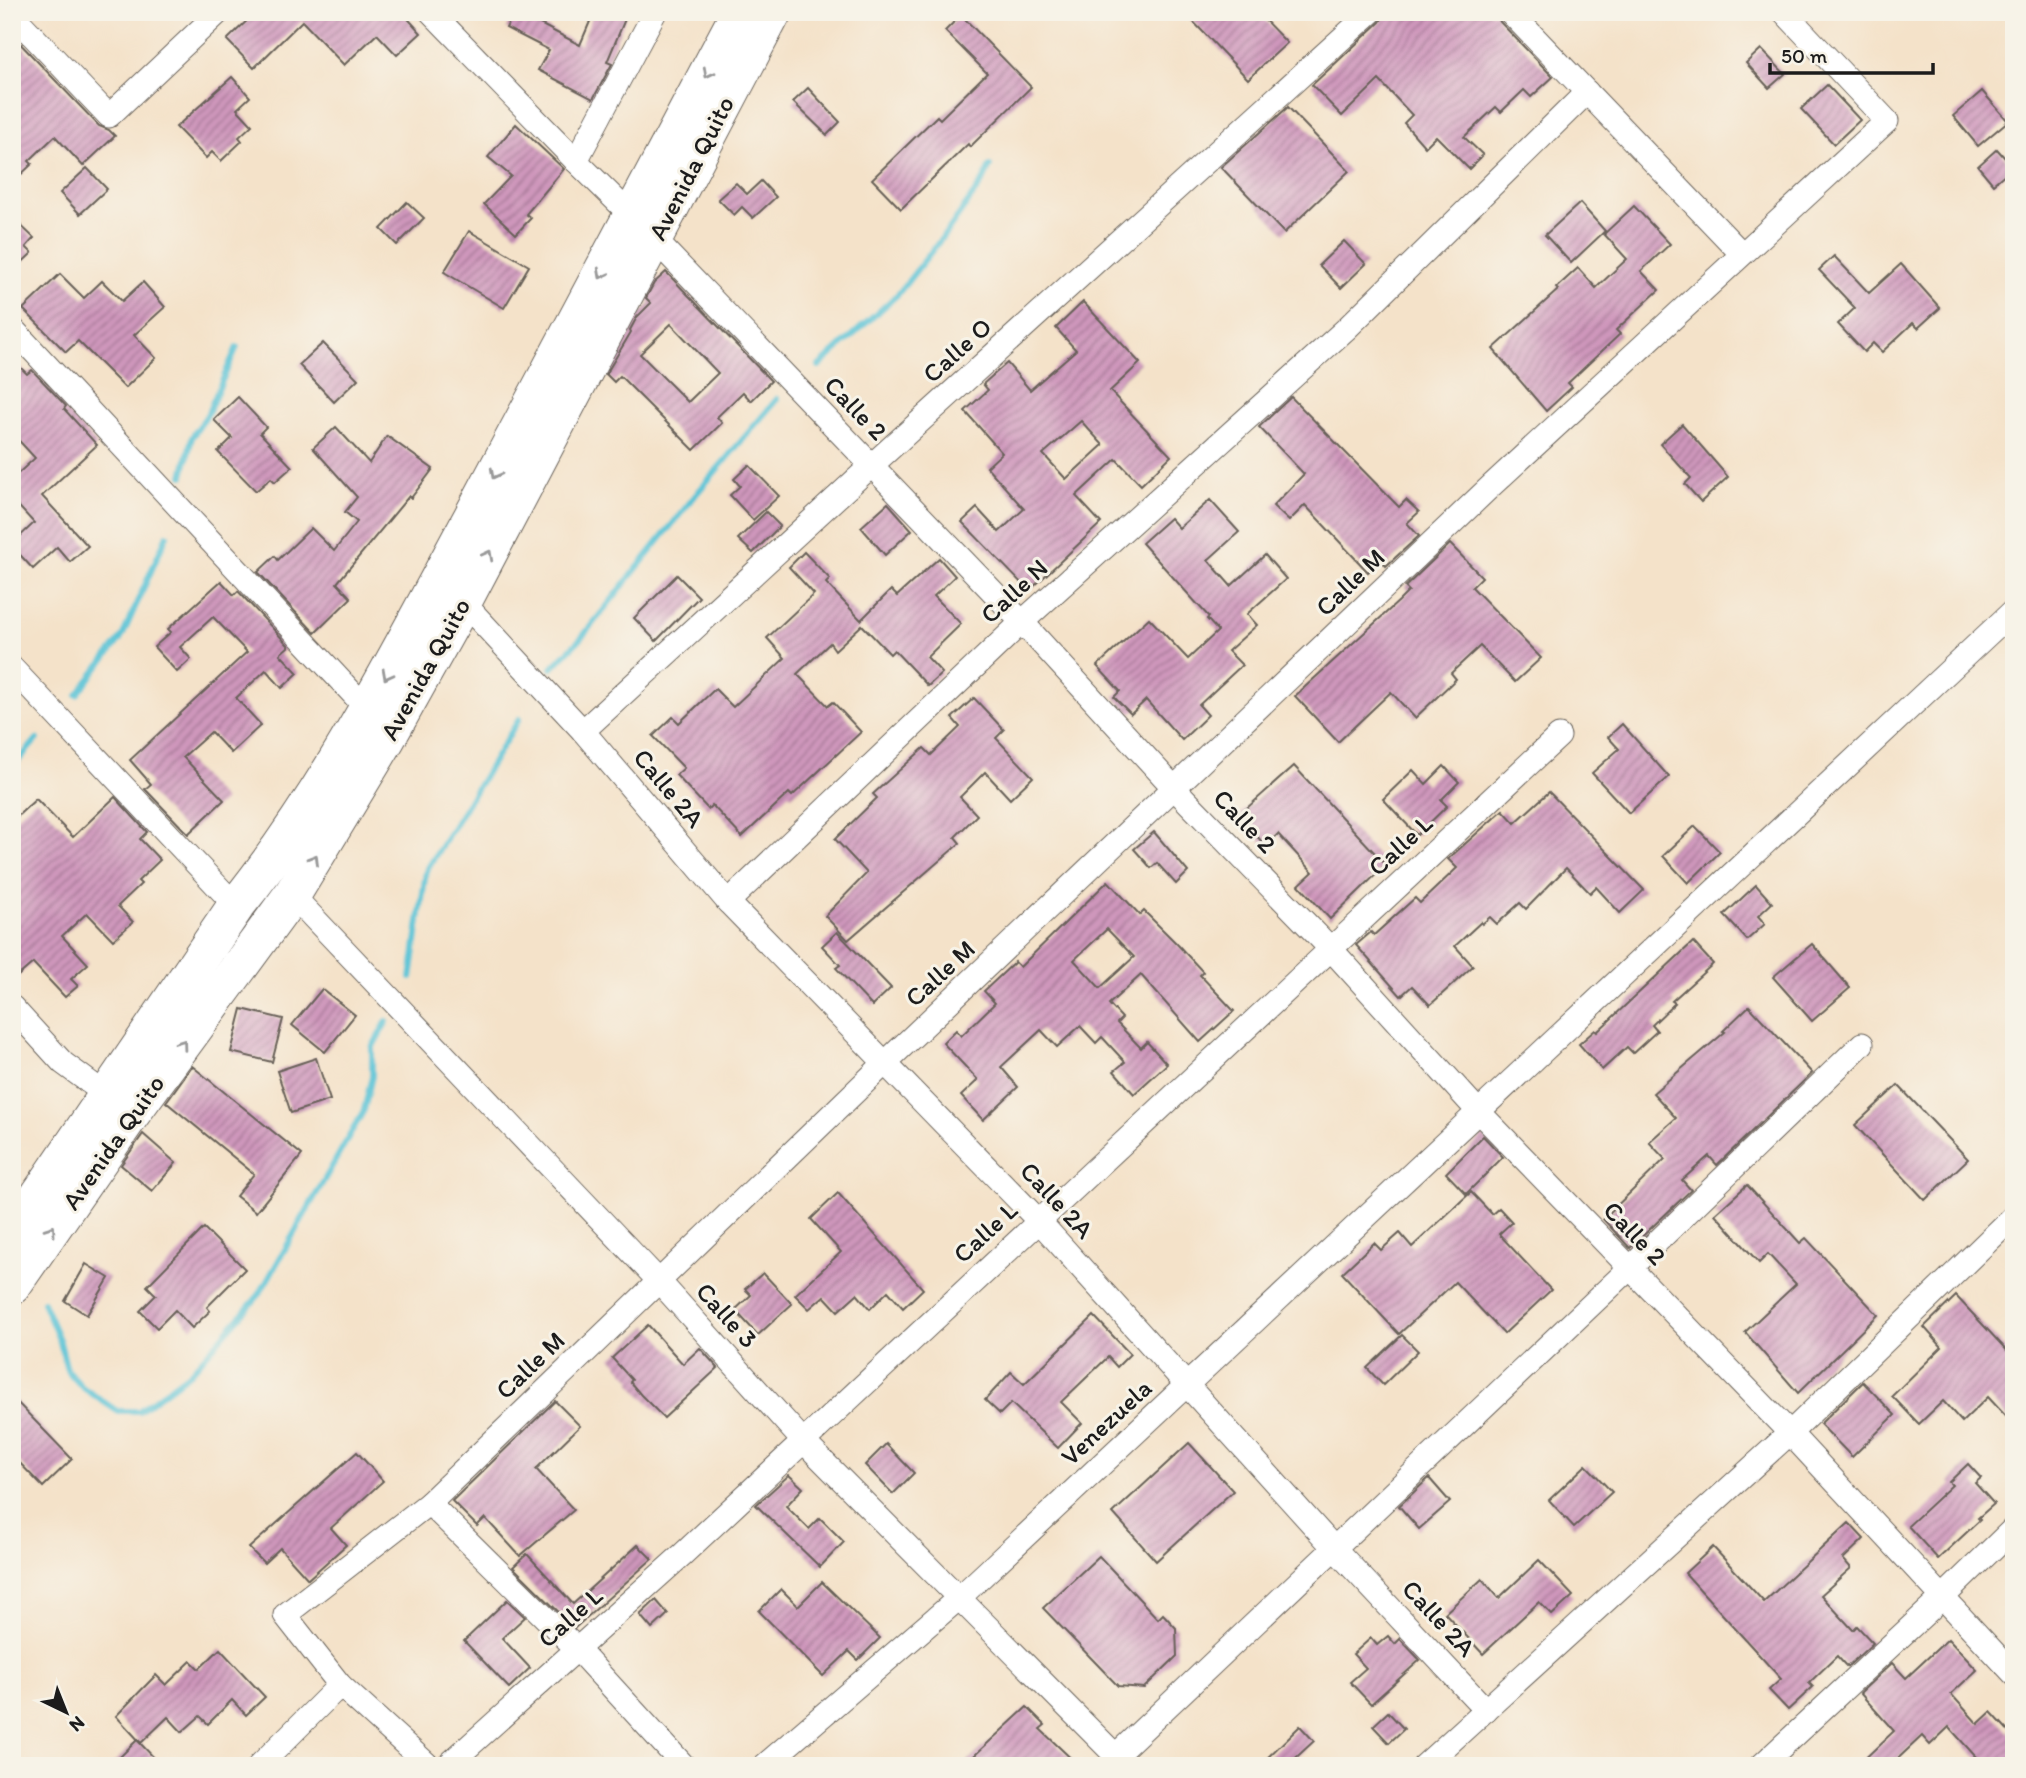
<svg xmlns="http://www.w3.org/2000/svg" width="2026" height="1778" viewBox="0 0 2026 1778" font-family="Itim,sans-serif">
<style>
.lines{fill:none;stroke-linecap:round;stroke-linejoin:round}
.stream{stroke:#5ac3d6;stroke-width:6}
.building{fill:url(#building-hatch);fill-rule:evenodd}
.minor-casing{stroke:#686159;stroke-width:25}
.trunk-casing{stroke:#686159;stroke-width:39}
.minor{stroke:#fff;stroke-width:23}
.trunk{stroke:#fff;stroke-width:37}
.oneway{stroke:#999}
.labels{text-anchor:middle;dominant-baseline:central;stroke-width:6;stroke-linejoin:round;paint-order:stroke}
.street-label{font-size:26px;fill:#1c1c1c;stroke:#f7f3e8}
</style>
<defs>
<pattern id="building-hatch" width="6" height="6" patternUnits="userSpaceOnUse" patternTransform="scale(1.75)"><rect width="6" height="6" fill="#cf97bc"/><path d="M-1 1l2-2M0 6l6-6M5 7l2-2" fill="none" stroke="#a77a98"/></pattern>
</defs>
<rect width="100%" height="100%" fill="#f7f3e8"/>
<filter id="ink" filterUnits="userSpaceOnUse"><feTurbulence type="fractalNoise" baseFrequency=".0143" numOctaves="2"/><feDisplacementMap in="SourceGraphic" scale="14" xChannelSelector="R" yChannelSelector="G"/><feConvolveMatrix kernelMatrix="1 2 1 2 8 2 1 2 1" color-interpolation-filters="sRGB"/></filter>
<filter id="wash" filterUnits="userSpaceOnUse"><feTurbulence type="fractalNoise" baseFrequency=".00686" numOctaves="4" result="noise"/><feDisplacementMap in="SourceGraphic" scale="28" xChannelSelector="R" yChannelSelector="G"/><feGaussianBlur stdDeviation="1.57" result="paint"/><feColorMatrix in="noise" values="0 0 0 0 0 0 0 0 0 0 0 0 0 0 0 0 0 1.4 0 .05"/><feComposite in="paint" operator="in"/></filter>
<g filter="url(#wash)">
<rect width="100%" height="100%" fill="#f4e2c9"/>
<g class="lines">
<!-- stream -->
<g class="stream">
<polyline points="819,366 898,294 949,229 983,181 990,166"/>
<polyline points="183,476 192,437 207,415 237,347"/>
<polyline points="552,668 582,637 698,492 777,399"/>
<polyline points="77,695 122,637 167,535"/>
<polyline points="12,768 37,739"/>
<polyline points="411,978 426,871 519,719"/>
<polyline points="43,1302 60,1342 67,1370 82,1387 117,1411 139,1411 190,1373 259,1295 364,1110 372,1076 372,1048 387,1021"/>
</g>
</g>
<g id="blocks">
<!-- building -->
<g class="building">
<polygon points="256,12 402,12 421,33 397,55 377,34 344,65 302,21 254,68 227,40"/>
<polygon points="514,12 546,12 540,24 580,45 594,12 628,12 607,62 612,64 593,99 538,70 549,50 506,28"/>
<polygon points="1184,12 1257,12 1287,43 1248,79"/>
<polygon points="1386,12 1496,12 1500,22 1553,77 1531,97 1524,90 1501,112 1496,107 1464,137 1483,155 1469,169 1436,136 1425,147 1404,123 1412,115 1379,80 1342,116 1312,85 1380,22"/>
<polygon points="961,15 1031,87 970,147 968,144 901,209 872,179 937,116 940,119 987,73 945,31"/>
<polygon points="12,35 99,126 109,130 115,136 83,166 55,136 29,161 32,164 12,183"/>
<polygon points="1761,49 1785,74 1769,88 1746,63"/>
<polygon points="232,77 250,97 237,109 252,125 239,137 242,141 221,161 212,152 206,158 176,127"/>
<polygon points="1827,85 1860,120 1834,144 1801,109"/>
<polygon points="808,88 840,122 827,135 793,102"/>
<polygon points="1982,91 2008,121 1978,146 1953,116"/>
<polygon points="1288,107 1349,171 1284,233 1221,167"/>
<polygon points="516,124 564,169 526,214 531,218 516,234 484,204 511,176 488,157"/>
<polygon points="1997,149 2013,167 1993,184 1978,166"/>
<polygon points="87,168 107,189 80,214 60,193"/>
<polygon points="761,181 776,197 753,218 742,207 734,215 718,199 736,183 747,194"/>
<polygon points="407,202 424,218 397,245 381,229"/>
<polygon points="1580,203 1605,231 1571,263 1545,235"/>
<polygon points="1634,206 1670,244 1641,271 1659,290 1616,330 1620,334 1568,383 1572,387 1546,411 1493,349 1558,290 1556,288 1578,268 1596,288 1627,259 1604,234"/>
<polygon points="12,217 34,238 26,247 32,253 12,272"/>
<polygon points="469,231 529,266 504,308 444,272"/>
<polygon points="1344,241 1366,264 1341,288 1319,265"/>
<polygon points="1834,256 1869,293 1901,264 1940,308 1918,328 1913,323 1882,352 1873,343 1864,352 1838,324 1855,308 1819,270"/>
<path d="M666 272 771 381 751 401 743 392 717 417 722 423 694 450 620 376 614 382 606 374 631 332 630 330 637 317 651 303 646 298 654 283ZM671 324 718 373 688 402 640 354Z"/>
<polygon points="60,274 84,298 102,281 122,301 143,282 165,307 134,335 156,358 125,388 78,341 66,352 23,309"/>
<path d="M1083 302 1140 363 1110 391 1171 456 1141 485 1116 459 1076 496 1101 523 1029 591 962 522 977 508 999 532 1024 509 987 467 1002 453 965 411 988 390 983 384 1007 363 1030 390 1076 350 1056 328ZM1081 421 1103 445 1066 479 1043 454Z"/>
<polygon points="323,343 358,379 334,402 299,365"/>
<polygon points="12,359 27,374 32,370 66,406 64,409 97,445 42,496 88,546 70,562 57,547 33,569 12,546 12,544 34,523 12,499 12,479 35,458 12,433"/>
<polygon points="238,397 266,427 260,433 292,467 275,482 271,478 256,491 218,452 232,438 214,420"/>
<polygon points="1291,397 1399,507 1406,500 1419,512 1407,523 1419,536 1386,566 1381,560 1368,572 1305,505 1289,521 1273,506 1304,474 1259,427"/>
<polygon points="1682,424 1728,477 1701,502 1685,484 1691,478 1660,444"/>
<polygon points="336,427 369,463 387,436 433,469 411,498 409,496 337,583 351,598 315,633 258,572 275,556 278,560 311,528 334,551 357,522 345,512 357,497 313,448"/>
<polygon points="749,465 779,496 753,520 730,495 740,486 734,479"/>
<polygon points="1210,500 1239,532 1208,560 1231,586 1265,555 1286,579 1247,614 1257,625 1228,651 1242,665 1199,705 1208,715 1182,740 1146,700 1131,714 1114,697 1120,691 1097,666 1149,618 1188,659 1218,631 1207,619 1209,617 1142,543 1170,518 1179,528"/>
<polygon points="888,503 912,530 885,555 861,527"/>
<polygon points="766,512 780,526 753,553 738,539"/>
<polygon points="1450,544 1482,577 1472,587 1541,658 1515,682 1480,646 1451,673 1456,679 1415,718 1391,692 1338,742 1295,696 1399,601 1409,591 1405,587"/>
<polygon points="804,552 830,579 826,583 861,620 891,590 897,596 939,558 955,576 934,596 961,624 927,657 942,673 928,686 894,650 890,654 862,625 835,650 830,643 797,674 828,706 833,702 861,732 792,796 789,793 742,837 712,805 708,809 676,775 684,768 653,736 673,717 679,723 715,689 733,707 785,658 767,638 814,594 789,567"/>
<polygon points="677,575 699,597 656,641 634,618"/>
<polygon points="221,581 234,595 238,591 289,646 280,654 298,673 282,688 266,670 236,698 261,725 231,753 211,732 183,757 224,800 188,834 145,789 151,784 130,760 247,652 213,617 180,647 191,659 177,672 154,647 171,632 168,629"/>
<polygon points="974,698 1004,730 996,738 1033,777 1010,799 985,772 960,797 977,815 955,837 960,843 848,940 825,916 867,873 835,839 877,798 873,794 924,748 931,755 960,727 952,718"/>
<polygon points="1622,724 1669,777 1629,813 1592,773 1619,749 1608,737"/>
<polygon points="1294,766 1386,865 1330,919 1299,885 1313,872 1278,834 1266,846 1238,816"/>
<polygon points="1444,766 1459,782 1441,800 1447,806 1417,835 1383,799 1413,770 1426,784"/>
<polygon points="1549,792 1644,890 1620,913 1596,887 1590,893 1566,868 1526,909 1520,903 1497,924 1490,917 1482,924 1481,922 1455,946 1473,966 1430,1005 1412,986 1401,996 1356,945 1371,932 1374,935 1415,898 1420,903 1457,868 1448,859 1503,810 1515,823"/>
<polygon points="115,797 147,832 140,839 160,860 138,881 141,884 118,906 133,922 113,940 87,913 62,936 88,964 71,979 78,986 65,997 33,963 12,981 12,821 36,799 73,837"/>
<polygon points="1695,826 1720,852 1688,883 1663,856"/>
<polygon points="1154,832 1188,872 1176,884 1157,863 1151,868 1134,849"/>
<path d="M1108 881 1140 915 1144 911 1177 944 1203 972 1200 975 1234 1011 1200 1042 1141 975 1109 1004 1122 1018 1117 1023 1141 1048 1147 1042 1167 1064 1134 1094 1114 1071 1125 1062 1102 1037 1096 1043 1080 1026 1057 1047 1041 1030 1001 1067 1018 1087 983 1120 961 1096 978 1080 943 1043 956 1030 961 1036 995 1003 984 991 1015 962 1020 967ZM1107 929 1134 957 1100 988 1074 960Z"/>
<polygon points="1756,885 1772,903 1758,916 1765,924 1747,940 1724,915"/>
<polygon points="837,932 891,988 872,1006 836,968 840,965 822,946"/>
<polygon points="1693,942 1713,964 1672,1001 1675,1003 1652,1025 1657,1031 1633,1053 1627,1047 1602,1070 1579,1044 1595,1030 1597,1032"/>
<polygon points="1812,944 1850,988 1812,1021 1773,977"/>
<polygon points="322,989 355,1015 325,1052 292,1025"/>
<polygon points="1749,1006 1812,1073 1717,1165 1709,1156 1682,1180 1691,1190 1630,1248 1603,1219 1665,1159 1649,1142 1676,1118 1653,1093 1725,1032 1723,1031"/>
<polygon points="242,1009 283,1019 272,1062 231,1052"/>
<polygon points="316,1058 330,1100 291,1113 277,1071"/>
<polygon points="192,1066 302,1155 256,1212 236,1196 254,1174 166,1102"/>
<polygon points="1898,1085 1968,1159 1925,1200 1855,1125"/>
<polygon points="143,1134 176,1163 152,1191 121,1165"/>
<polygon points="1483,1136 1503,1157 1466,1194 1446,1173"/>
<polygon points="1747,1185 1800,1243 1806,1238 1878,1315 1798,1393 1745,1332 1796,1284 1768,1254 1759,1263 1715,1214"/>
<polygon points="1471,1192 1492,1214 1499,1208 1512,1222 1499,1234 1551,1290 1504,1334 1455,1282 1399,1334 1342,1273 1374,1243 1381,1250 1400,1233 1412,1247"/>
<polygon points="838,1193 923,1289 903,1308 888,1291 870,1309 857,1294 838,1311 824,1296 809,1309 795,1295 841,1252 811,1219"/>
<polygon points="204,1228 245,1269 207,1307 210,1311 192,1328 175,1310 157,1328 140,1311 156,1295 147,1286"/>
<polygon points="86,1264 109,1278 87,1315 65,1301"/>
<polygon points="763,1273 792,1304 758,1335 735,1310 751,1295 745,1289"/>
<polygon points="1956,1296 2014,1358 2014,1425 1988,1397 1962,1422 1943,1401 1919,1424 1892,1396 1942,1347 1924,1327"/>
<polygon points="1094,1316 1130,1354 1117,1367 1108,1357 1061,1402 1082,1423 1058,1448 1011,1403 1000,1414 985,1400 1011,1372 1024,1384"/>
<polygon points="648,1325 683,1364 700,1348 718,1368 664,1418 641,1395 630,1382 632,1380 612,1358"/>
<polygon points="1402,1335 1418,1351 1383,1385 1367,1368"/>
<polygon points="1863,1382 1895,1415 1852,1457 1820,1424"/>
<polygon points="12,1397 72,1459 43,1487 12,1455"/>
<polygon points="555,1401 580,1426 536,1469 574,1510 520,1556 485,1518 477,1526 452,1501"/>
<polygon points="1189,1443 1233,1491 1156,1561 1113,1513"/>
<polygon points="886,1444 914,1473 893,1494 865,1465"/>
<polygon points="357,1452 383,1481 331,1528 346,1545 308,1579 280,1548 264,1563 249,1548"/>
<polygon points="1968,1464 1981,1478 1975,1483 1994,1504 1978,1518 1980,1520 1938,1559 1908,1526 1952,1485 1949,1482"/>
<polygon points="1586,1465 1612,1492 1574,1527 1549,1500"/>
<polygon points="789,1475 803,1488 786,1506 809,1529 820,1518 844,1542 820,1567 756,1505"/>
<polygon points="1429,1478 1450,1502 1419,1529 1399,1506"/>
<polygon points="1849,1523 1864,1539 1843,1559 1851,1568 1821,1595 1853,1630 1857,1626 1873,1643 1847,1667 1837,1656 1809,1683 1813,1687 1788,1710 1769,1690 1781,1679 1685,1573 1713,1547 1764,1602"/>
<polygon points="638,1545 652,1559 575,1628 513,1567 527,1554 573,1604"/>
<polygon points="1099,1556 1158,1619 1163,1614 1176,1628 1177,1656 1144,1688 1118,1686 1043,1608"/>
<polygon points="1539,1560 1573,1596 1552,1615 1539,1602 1483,1654 1445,1613 1482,1579 1499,1598"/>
<polygon points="822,1582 880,1638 858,1660 849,1651 823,1676 759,1611 781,1589 798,1606"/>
<polygon points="507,1600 525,1617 502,1638 530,1668 509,1688 464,1641"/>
<polygon points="656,1600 668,1614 652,1629 640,1615"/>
<polygon points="1388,1636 1395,1644 1400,1639 1420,1660 1371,1704 1350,1682 1366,1668 1353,1654 1371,1638 1377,1645"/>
<polygon points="1948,1639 1977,1670 1951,1694 1978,1724 1991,1712 2014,1737 2014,1766 1984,1766 1949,1727 1930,1745 1922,1736 1890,1766 1857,1766 1894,1731 1860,1693 1892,1663 1906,1678"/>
<polygon points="220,1649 265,1697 246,1715 232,1700 208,1724 200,1716 182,1732 168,1717 141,1743 116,1716 156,1675 166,1685 191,1661 199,1669"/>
<polygon points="1027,1707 1045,1725 1040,1729 1079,1766 963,1766"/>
<polygon points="1388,1712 1404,1729 1389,1743 1373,1726"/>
<polygon points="1300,1726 1314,1741 1287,1766 1259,1766"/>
<polygon points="137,1740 162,1766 111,1766"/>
</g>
</g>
</g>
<g filter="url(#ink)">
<use href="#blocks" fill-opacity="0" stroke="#686159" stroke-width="2"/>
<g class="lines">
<defs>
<g id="minor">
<polyline points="431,12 576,161 633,217 1022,622 1175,789 1330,948 1478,1111 1790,1433 2014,1674"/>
<polyline points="1510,12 1742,254"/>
<polyline points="12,14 109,116 219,12"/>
<polyline points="576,161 655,12"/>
<polyline points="12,328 368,710"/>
<polyline points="463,602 583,731 728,902 1038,1220 1334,1548 1486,1710"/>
<polyline points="12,668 236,906"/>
<polyline points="583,731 872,465 1371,12"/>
<polyline points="292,895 658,1280 803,1441 1126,1766"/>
<polyline points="728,902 1022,622 1346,329 1587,92"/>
<polyline points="12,1007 63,1063 108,1096"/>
<polyline points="429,1503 577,1649 684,1766"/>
<polyline points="1116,1755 1630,1268 1862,1044"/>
<polyline points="259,1766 340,1685"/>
<polyline points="429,1766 340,1685 285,1615 429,1503 886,1062 1491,486 1887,121 1784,12"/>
<polyline points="447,1766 683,1554 1559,736"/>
<polyline points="764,1766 959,1598 2014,610"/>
<polyline points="1424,1766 1790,1433 2014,1216"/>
<polyline points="1761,1766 1943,1597 2014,1528"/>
</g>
<g id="trunk">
<path d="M12 1235 236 906C331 788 400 650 472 517 562 349 652 181 740 12"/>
<polyline points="12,1286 132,1113 292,895 386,740 463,602 773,12"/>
</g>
</defs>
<!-- minor casing -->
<use href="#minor" class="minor-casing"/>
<!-- trunk casing -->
<use href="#trunk" class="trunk-casing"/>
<!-- minor -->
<use href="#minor" class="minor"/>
<!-- trunk -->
<use href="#trunk" class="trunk"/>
</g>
<!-- one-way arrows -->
<defs><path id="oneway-chevron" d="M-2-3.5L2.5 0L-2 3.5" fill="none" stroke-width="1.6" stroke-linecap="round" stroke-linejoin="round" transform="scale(1.75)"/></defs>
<g class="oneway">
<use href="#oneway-chevron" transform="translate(708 73) rotate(118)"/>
<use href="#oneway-chevron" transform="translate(602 274) rotate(118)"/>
<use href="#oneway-chevron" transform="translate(495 474) rotate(118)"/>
<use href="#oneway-chevron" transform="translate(488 555) rotate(-62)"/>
<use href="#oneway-chevron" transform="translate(387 675) rotate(118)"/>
<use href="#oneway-chevron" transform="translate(314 859) rotate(-59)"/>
<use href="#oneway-chevron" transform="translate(182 1044) rotate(-54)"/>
<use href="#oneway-chevron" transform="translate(51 1230) rotate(-55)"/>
</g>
</g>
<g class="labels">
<!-- street labels -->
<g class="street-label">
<text transform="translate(691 168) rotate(-63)">Avenida Quito</text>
<text transform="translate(957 350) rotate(-42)">Calle O</text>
<text transform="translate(856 408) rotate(46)">Calle 2</text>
<text transform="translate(1350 582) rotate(-44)">Calle M</text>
<text transform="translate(1014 591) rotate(-43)">Calle N</text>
<text transform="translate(425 669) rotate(-61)">Avenida Quito</text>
<text transform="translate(669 788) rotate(50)">Calle 2A</text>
<text transform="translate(1245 821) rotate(46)">Calle 2</text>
<text transform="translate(1400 845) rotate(-43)">Calle L</text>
<text transform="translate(940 973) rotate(-43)">Calle M</text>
<text transform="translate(113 1142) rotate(-55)">Avenida Quito</text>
<text transform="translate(1057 1200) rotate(47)">Calle 2A</text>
<text transform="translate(985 1232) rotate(-43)">Calle L</text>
<text transform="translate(1635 1233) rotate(46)">Calle 2</text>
<text transform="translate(727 1315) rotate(48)">Calle 3</text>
<text transform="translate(530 1365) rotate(-44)">Calle M</text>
<text transform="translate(1106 1422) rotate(-43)">Venezuela</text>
<text transform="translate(570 1617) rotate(-42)">Calle L</text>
<text transform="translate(1439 1618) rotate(47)">Calle 2A</text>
</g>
</g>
<!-- margin -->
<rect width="2026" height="1778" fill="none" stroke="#f7f3e8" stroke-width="42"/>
<!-- north arrow -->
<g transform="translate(66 1712) rotate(137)" stroke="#f7f3e8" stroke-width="5" paint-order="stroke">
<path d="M0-5L12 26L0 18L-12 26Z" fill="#1c1c1c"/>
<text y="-10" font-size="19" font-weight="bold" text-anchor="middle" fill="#1c1c1c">N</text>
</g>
<!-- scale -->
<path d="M1770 63v10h163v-10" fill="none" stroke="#1c1c1c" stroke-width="3.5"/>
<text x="1781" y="63" font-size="21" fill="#1c1c1c" stroke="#f7f3e8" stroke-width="5" paint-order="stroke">50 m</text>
</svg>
